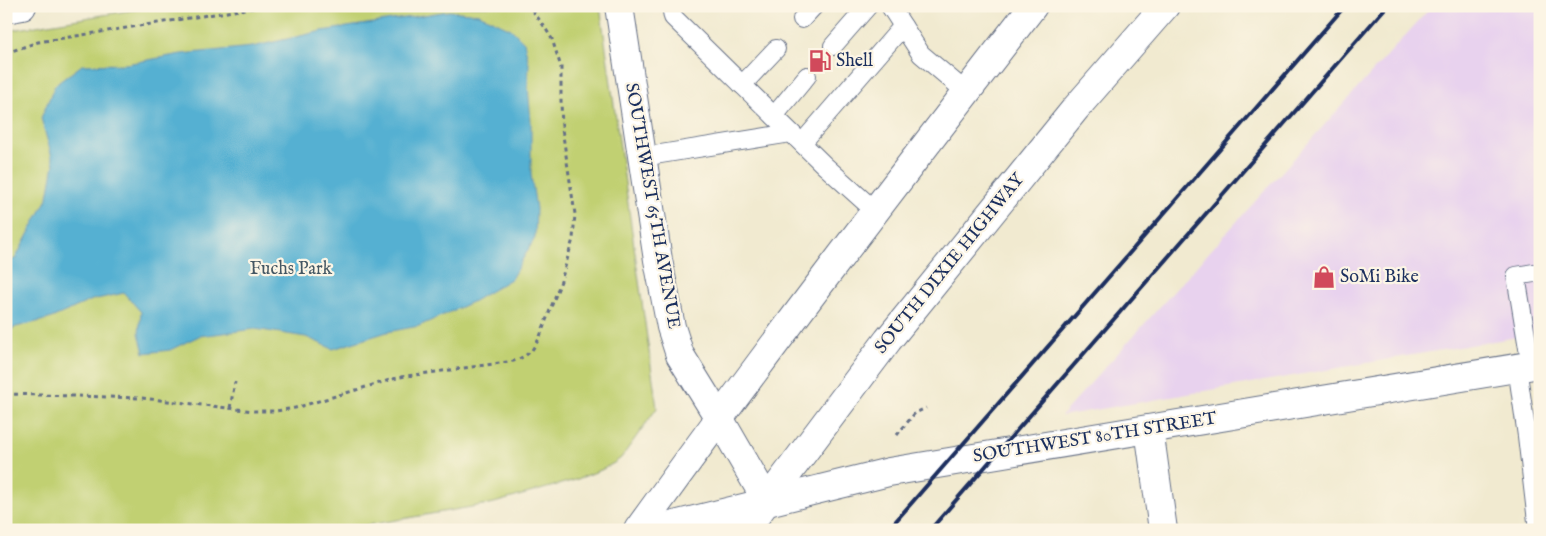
<svg xmlns="http://www.w3.org/2000/svg" width="1546" height="536" viewBox="0 0 1546 536" font-family="'IM FELL English',serif">
<style>
.built{fill:#e8d2ee}
.green{fill:#c1d072;stroke:#6e8068}
.water{fill:#54b0d2;stroke:#387098}
.lines{fill:none;stroke-linecap:round;stroke-linejoin:round}
.lane-casing{stroke:#667086;stroke-width:20}
.street-casing{stroke:#667086;stroke-width:30}
.secondary-casing{stroke:#667086;stroke-width:30}
.highway-casing{stroke:#667086;stroke-width:30}
.path{stroke:#667086;stroke-width:3;stroke-dasharray:4 4;stroke-linecap:butt}
.lane{stroke:#fff;stroke-width:18}
.street{stroke:#fff;stroke-width:28}
.secondary{stroke:#fff;stroke-width:28}
.highway{stroke:#fff;stroke-width:28}
.rail{stroke:#1b2f5e;stroke-width:4}
.labels{text-anchor:middle;dominant-baseline:central;stroke-width:4.5;stroke-linejoin:round;paint-order:stroke}
.poi-label{font-size:18px;fill:#1b2f5e;stroke:#fcf5e5;text-anchor:start}
.street-label{font-size:18px;fill:#1b2f5e;stroke:#fcf5e5}
.park-label{font-size:18px;fill:#445763;stroke:#fcf5e5}
</style>
<rect width="100%" height="100%" fill="#fcf5e5"/>
<filter id="ink" filterUnits="userSpaceOnUse"><feTurbulence type="fractalNoise" baseFrequency=".02" numOctaves="2"/><feDisplacementMap in="SourceGraphic" scale="10" xChannelSelector="R" yChannelSelector="G"/><feConvolveMatrix kernelMatrix="1 2 1 2 8 2 1 2 1" color-interpolation-filters="sRGB"/></filter>
<filter id="wash" filterUnits="userSpaceOnUse"><feTurbulence type="fractalNoise" baseFrequency=".0096" numOctaves="4" result="noise"/><feDisplacementMap in="SourceGraphic" scale="20" xChannelSelector="R" yChannelSelector="G"/><feGaussianBlur stdDeviation="1.12" result="paint"/><feColorMatrix in="noise" values="0 0 0 0 0 0 0 0 0 0 0 0 0 0 0 0 0 1.4 0 .05"/><feComposite in="paint" operator="in"/></filter>
<g filter="url(#wash)">
<rect width="100%" height="100%" fill="#f1ead0"/>
<!-- built -->
<polygon class="built" points="1432,6 1540,6 1540,333 1061,416"/>
<!-- green -->
<polygon class="green" points="158,6 600,6 657,408 621,458 614,463 601,470 575,480 494,503 339,530 6,530 6,31"/>
<!-- water -->
<polygon class="water" points="449,11 479,14 511,29 524,42 529,64 528,86 531,122 531,175 536,209 535,238 511,279 472,302 419,326 387,332 333,349 306,337 255,329 199,336 170,350 144,353 139,333 141,312 124,293 92,300 49,319 16,327 6,332 6,262 15,259 48,197 54,164 41,118 55,85 82,65 126,64 181,54 252,47 322,31"/>
</g>
<g filter="url(#ink)">
<g class="lines">
<defs>
<g id="lane">
<polyline points="671,6 673,17 824,165 875,211"/>
<polyline points="890,6 921,54 966,92"/>
<polyline points="802,19 814,6"/>
<polyline points="833,46 868,6"/>
<polyline points="742,85 776,49"/>
<polyline points="774,116 807,76"/>
<polyline points="802,143 903,26"/>
<polyline points="642,157 791,133"/>
<polyline points="1531,366 1516,276 1540,272"/>
<polyline points="1517,367 1527,436 1538,530"/>
</g>
<g id="street">
<polyline points="619,6 658,260 671,327 680,355 719,418 767,501"/>
<polyline points="6,9 22,6"/>
<polyline points="1149,429 1163,530"/>
</g>
<polyline id="secondary" points="654,530 889,472 1540,364"/>
<g id="highway">
<path d="M638 530C766 352 899 179 1033 6"/>
<polyline points="745,530 888,340 1076,108 1165,6"/>
</g>
</defs>
<!-- lane casing -->
<use href="#lane" class="lane-casing"/>
<!-- street casing -->
<use href="#street" class="street-casing"/>
<!-- secondary casing -->
<use href="#secondary" class="secondary-casing"/>
<!-- highway casing -->
<use href="#highway" class="highway-casing"/>
<!-- path -->
<g class="path">
<polyline points="6,53 38,42 265,6"/>
<polyline points="6,394 142,398 254,411 276,411 295,408 400,377 514,361 525,356 532,350 539,339 561,281 573,239 575,214 562,129 561,100 561,67 552,39 544,26 529,6"/>
<polyline points="230,408 235,382"/>
<polyline points="897,435 915,413 926,408"/>
</g>
<!-- lane -->
<use href="#lane" class="lane"/>
<!-- street -->
<use href="#street" class="street"/>
<!-- secondary -->
<use href="#secondary" class="secondary"/>
<!-- highway -->
<use href="#highway" class="highway"/>
<!-- rail -->
<g class="rail">
<polyline points="888,530 1345,6"/>
<polyline points="930,530 1387,6"/>
</g>
</g>
</g>
<!-- icons -->
<defs>
<symbol id="fuel-bare" viewBox="-9 -9 18 18"><path d="M-5.5-6h7V0h2V4h1.3V-2.5L3-4.5l.8-.8L6-3V5H2.5V1h-1V6h-7ZM-4.2-4.7v3.2H.2V-4.7Z" fill="#d1495b" stroke="#fcf5e5" stroke-width="2.5" paint-order="stroke"/></symbol>
<symbol id="shop-bare" viewBox="-9 -9 18 18"><path d="M-5-2.5h2.3a2.7 3.5 0 0 1 5.4 0H5L5.5 6h-11ZM-1.5-2.5h3a1.5 2.3 0 0 0-3 0Z" fill="#d1495b" stroke="#fcf5e5" stroke-width="2.5" paint-order="stroke"/></symbol>
</defs>
<g fill-rule="evenodd">
<use href="#fuel-bare" x="804" y="45" width="32" height="32"/>
<use href="#shop-bare" x="1308" y="261" width="32" height="32"/>
</g>
<g class="labels">
<!-- poi labels -->
<g class="poi-label">
<text x="836" y="61">Shell</text>
<text x="1340" y="277">SoMi Bike</text>
</g>
<!-- street labels -->
<g class="street-label">
<text transform="translate(652 206) rotate(80)">SOUTHWEST 65TH AVENUE</text>
<text transform="translate(950 264) rotate(-51)">SOUTH DIXIE HIGHWAY</text>
<text transform="translate(1095 438) rotate(-9)">SOUTHWEST 80TH STREET</text>
</g>
<!-- park labels -->
<g class="park-label">
<text x="291" y="269">Fuchs Park</text>
</g>
</g>
<!-- margin -->
<rect width="1546" height="536" fill="none" stroke="#fcf5e5" stroke-width="25"/>
</svg>
